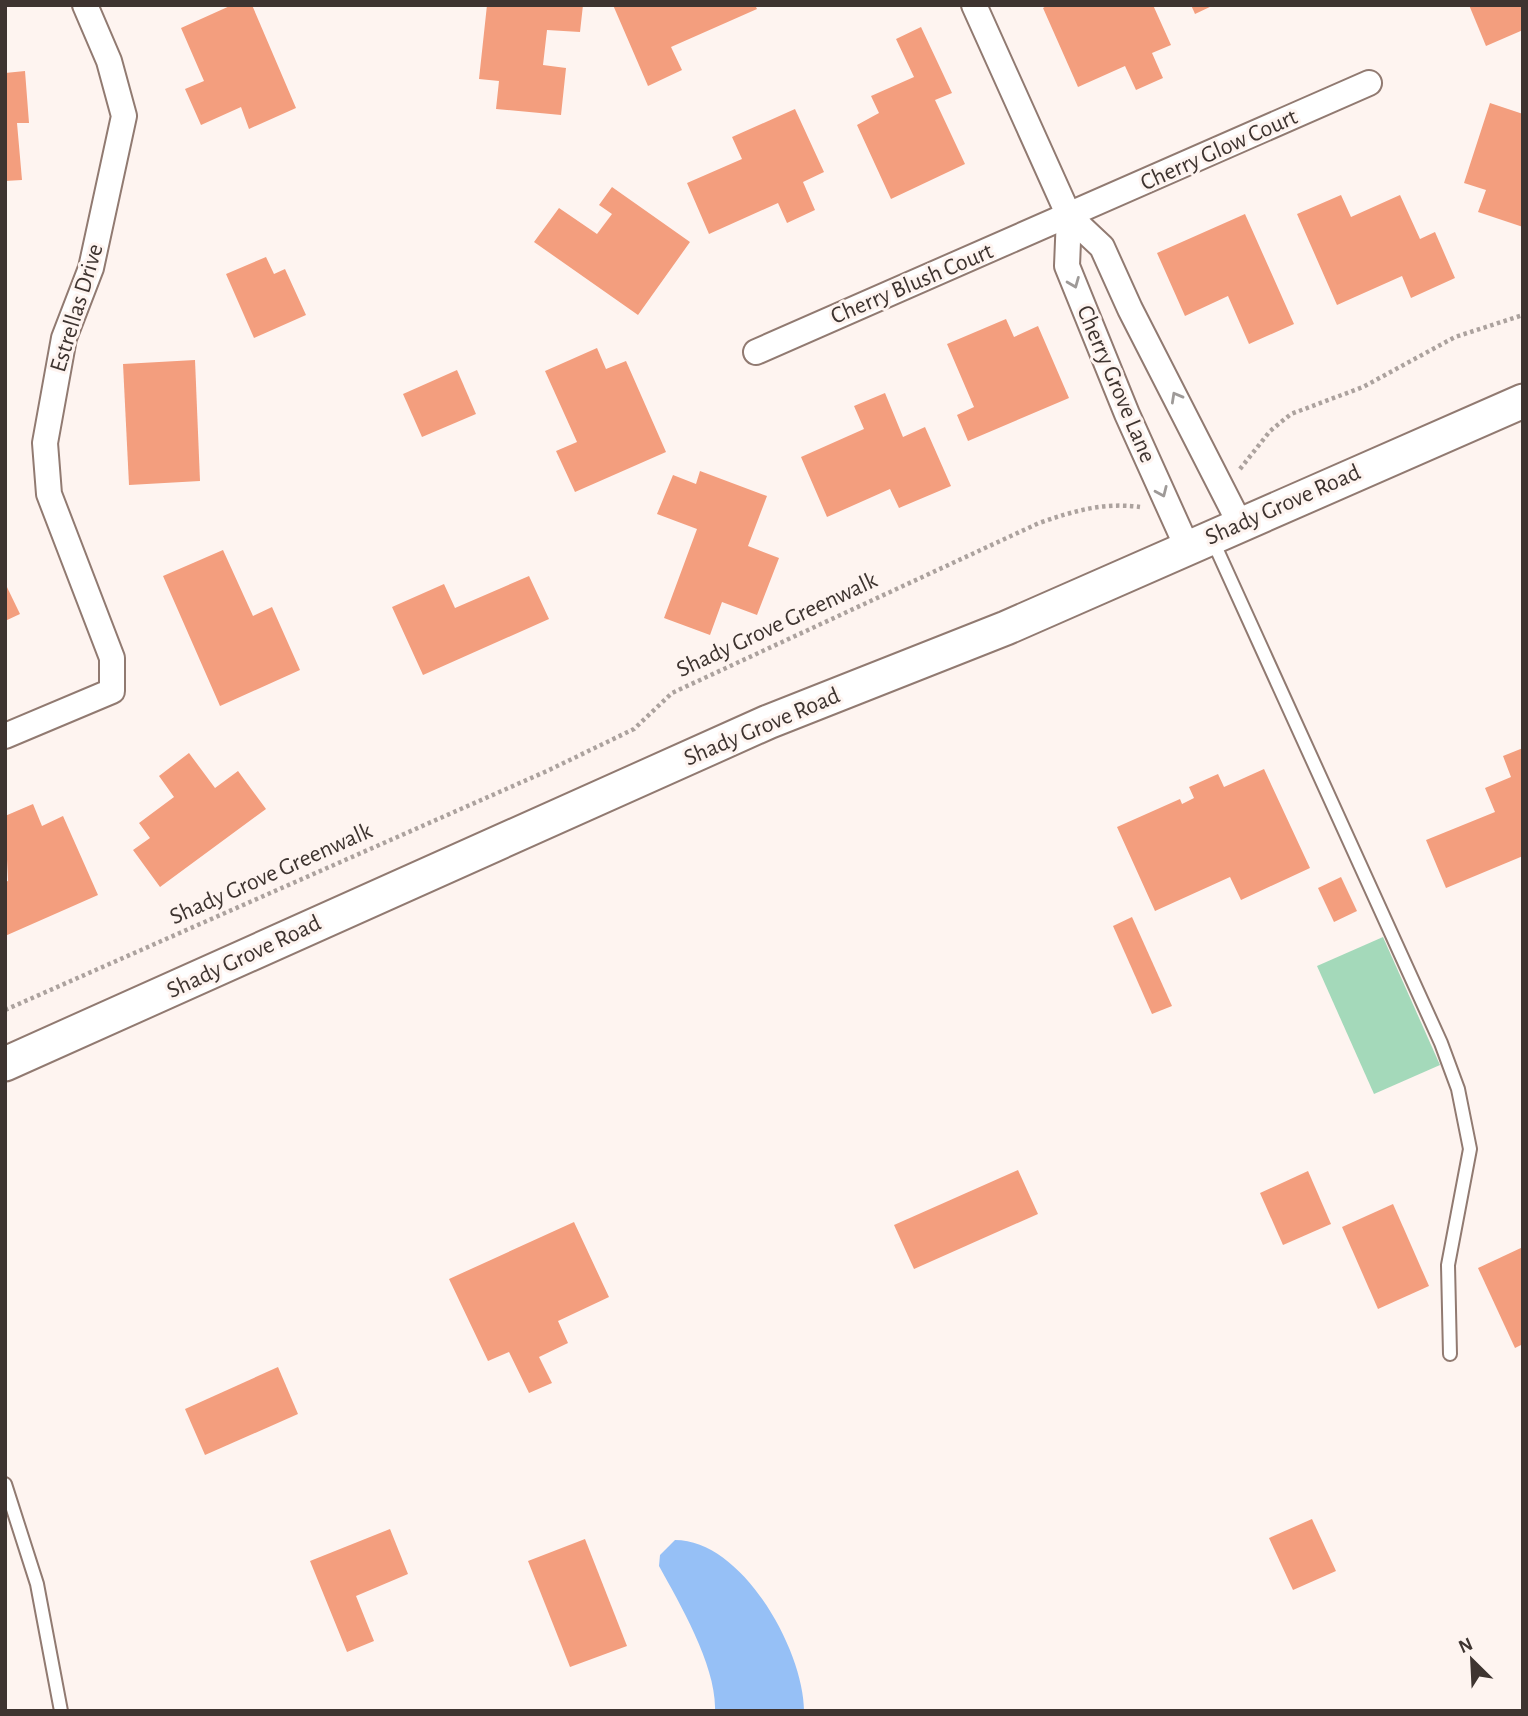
<svg xmlns="http://www.w3.org/2000/svg" width="1528" height="1716" viewBox="0 0 1528 1716" font-family="'Alegreya Sans',sans-serif">
<style>
.green{fill:#a4d9ba}
.water{fill:#96c0f6}
.building{fill:#f39e7e}
.lines{fill:none;stroke-linecap:round;stroke-linejoin:round}
.service-casing{stroke:#917a71;stroke-width:16}
.minor-casing{stroke:#917a71;stroke-width:28}
.secondary-casing{stroke:#917a71;stroke-width:37}
.path{stroke:#aca29e;stroke-width:4.5;stroke-dasharray:3.5 3.5;stroke-linecap:butt}
.service{stroke:#fff;stroke-width:12}
.minor{stroke:#fff;stroke-width:24}
.secondary{stroke:#fff;stroke-width:33}
.oneway{stroke:#9e9a98}
.labels{text-anchor:middle;dominant-baseline:central;stroke-width:6;stroke-linejoin:round;paint-order:stroke}
.street-label{font-size:24px;fill:#3e3430;stroke:#fef4f0}
</style>
<rect width="100%" height="100%" fill="#fef4f0"/>
<!-- green -->
<polygon class="green" points="1383,937 1440,1065 1374,1094 1317,966"/>
<!-- water -->
<path class="water" d="M675 1540C743 1540 804 1651 804 1711H715C717 1667 680 1604 659 1566L660 1555Z"/>
<!-- building -->
<g class="building">
<polygon points="232,5 252,5 296,108 249,129 241,107 201,125 185,89 204,81 181,28"/>
<polygon points="487,5 583,5 580,32 547,30 543,65 566,68 561,115 496,109 499,81 479,79"/>
<polygon points="613,5 755,5 757,9 671,47 682,70 648,86"/>
<polygon points="1048,5 1153,5 1171,45 1152,53 1163,78 1136,90 1125,66 1078,87 1043,8"/>
<polygon points="1191,5 1214,5 1195,14"/>
<polygon points="1469,5 1523,5 1523,30 1486,46"/>
<polygon points="921,27 952,93 935,100 965,164 891,199 857,125 879,113 871,96 914,77 896,39"/>
<polygon points="25,71 29,123 17,123 22,180 5,181 5,73"/>
<polygon points="1490,103 1523,114 1523,227 1478,212 1486,190 1464,183"/>
<polygon points="795,109 824,172 803,182 815,210 787,223 778,203 709,234 687,183 742,159 732,137"/>
<polygon points="612,187 690,242 638,315 534,242 559,208 597,234 612,214 599,205"/>
<polygon points="1341,195 1351,217 1400,195 1420,239 1435,232 1455,278 1411,298 1402,276 1337,305 1297,214"/>
<polygon points="1245,214 1294,324 1249,344 1228,296 1185,316 1157,253"/>
<polygon points="266,257 274,274 285,269 306,315 254,338 226,274"/>
<polygon points="1006,319 1014,337 1038,326 1069,398 968,441 957,415 974,407 947,344"/>
<polygon points="597,348 606,369 626,361 666,452 575,492 556,451 577,442 545,371"/>
<polygon points="195,360 200,481 129,485 123,364"/>
<polygon points="457,370 476,414 422,437 403,394"/>
<polygon points="885,393 903,437 925,427 951,486 899,508 890,489 827,517 801,457 864,429 854,406"/>
<polygon points="700,471 767,496 748,546 779,558 757,615 722,602 710,635 664,618 697,529 657,514 673,475 696,484"/>
<polygon points="223,550 253,616 272,607 300,670 220,706 163,576"/>
<polygon points="529,576 549,619 423,675 392,607 444,584 455,608"/>
<polygon points="5,583 20,614 5,621"/>
<polygon points="1523,748 1523,856 1446,888 1426,840 1495,812 1485,788 1511,777 1503,756"/>
<polygon points="189,753 215,788 238,771 266,809 160,887 133,850 150,838 139,823 174,797 159,776"/>
<polygon points="1264,769 1310,868 1241,900 1230,877 1155,911 1117,827 1180,799 1182,804 1194,798 1189,787 1218,774 1224,787"/>
<polygon points="33,804 42,826 63,816 98,895 5,936 5,882 8,881 5,816"/>
<polygon points="1341,877 1357,911 1334,922 1318,888"/>
<polygon points="1132,917 1172,1006 1152,1014 1113,926"/>
<polygon points="1018,1170 1038,1214 914,1269 894,1225"/>
<polygon points="1308,1171 1331,1224 1283,1245 1260,1193"/>
<polygon points="1393,1204 1429,1286 1378,1309 1342,1227"/>
<polygon points="574,1222 609,1297 558,1321 568,1343 539,1357 552,1383 529,1393 509,1352 488,1361 449,1279"/>
<polygon points="1523,1247 1523,1344 1515,1348 1478,1268"/>
<polygon points="278,1367 298,1414 205,1455 185,1409"/>
<polygon points="1312,1519 1336,1571 1293,1590 1269,1538"/>
<polygon points="390,1529 408,1574 356,1596 374,1641 347,1652 310,1561"/>
<polygon points="585,1539 627,1646 570,1667 528,1561"/>
</g>
<g class="lines">
<defs>
<g id="service">
<polyline points="1212,539 1441,1043 1458,1089 1470,1149 1448,1265 1450,1354"/>
<polyline points="5,1484 37,1584 61,1711"/>
</g>
<g id="minor">
<polyline points="974,5 1069,216 1102,247 1130,309 1240,524"/>
<polyline points="1069,216 1067,266 1127,414 1187,547"/>
<polyline points="756,352 1369,83"/>
<polyline points="5,736 112,691 112,658 49,494 45,443 64,338 91,268 124,116 109,61 85,5"/>
</g>
<polyline id="secondary" points="5,1064 768,722 1006,628 1523,401"/>
</defs>
<!-- service casing -->
<use href="#service" class="service-casing"/>
<!-- minor casing -->
<use href="#minor" class="minor-casing"/>
<!-- secondary casing -->
<use href="#secondary" class="secondary-casing"/>
<!-- path -->
<g class="path">
<polyline points="1240,469 1270,431 1291,414 1363,387 1455,337 1523,315"/>
<path d="M5 1010 547 771 634 729 672 693 1039 523C1074 511 1103 502 1140 507"/>
</g>
<!-- service -->
<use href="#service" class="service"/>
<!-- minor -->
<use href="#minor" class="minor"/>
<!-- secondary -->
<use href="#secondary" class="secondary"/>
</g>
<!-- one-way arrows -->
<defs><path id="oneway-chevron" d="M-2-3.5L2.5 0L-2 3.5" fill="none" stroke-width="1.6" stroke-linecap="round" stroke-linejoin="round" transform="scale(1.75)"/></defs>
<g class="oneway">
<use href="#oneway-chevron" transform="translate(1074 283) rotate(68)"/>
<use href="#oneway-chevron" transform="translate(1176 397) rotate(-119)"/>
<use href="#oneway-chevron" transform="translate(1162 492) rotate(66)"/>
</g>
<g class="labels">
<!-- street labels -->
<g class="street-label">
<text transform="translate(1219 150) rotate(-24)">Cherry Glow Court</text>
<text transform="translate(912 284) rotate(-23)">Cherry Blush Court</text>
<text transform="translate(77 308) rotate(-73)">Estrellas Drive</text>
<text transform="translate(1116 384) rotate(67)">Cherry Grove Lane</text>
<text transform="translate(1283 505) rotate(-24)">Shady Grove Road</text>
<text transform="translate(777 625) rotate(-25)">Shady Grove Greenwalk</text>
<text transform="translate(762 727) rotate(-23)">Shady Grove Road</text>
<text transform="translate(271 874) rotate(-24)">Shady Grove Greenwalk</text>
<text transform="translate(244 957) rotate(-25)">Shady Grove Road</text>
</g>
</g>
<!-- border -->
<rect width="1528" height="1716" fill="none" stroke="#3e3430" stroke-width="14"/>
<!-- north arrow -->
<g transform="translate(1472 1660) rotate(336)" stroke="#fef4f0" stroke-width="5" paint-order="stroke">
<path d="M0-5L12 26L0 18L-12 26Z" fill="#3e3430"/>
<text y="-10" font-size="19" font-weight="bold" text-anchor="middle" fill="#3e3430">N</text>
</g>
</svg>
